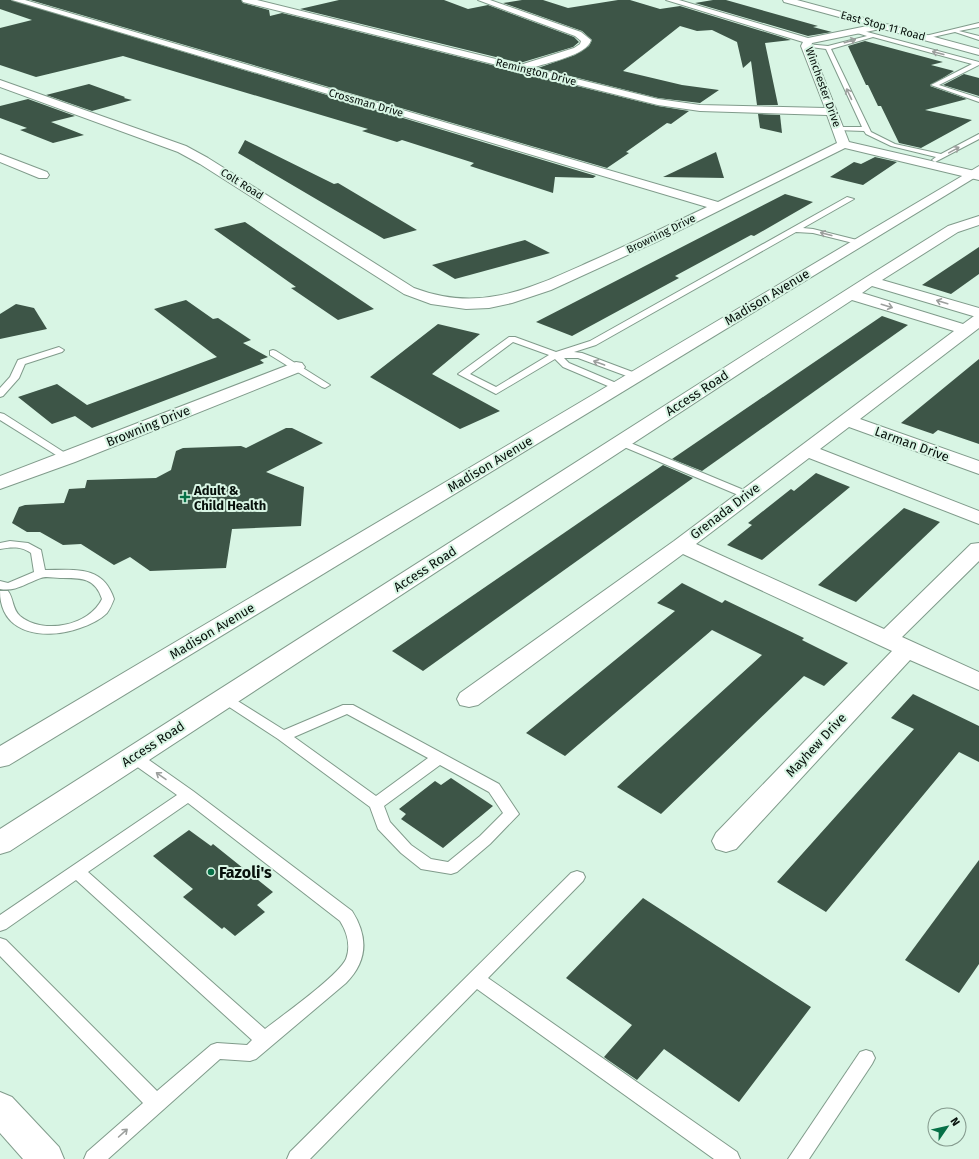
<svg xmlns="http://www.w3.org/2000/svg" width="979" height="1159" viewBox="0 0 979 1159" font-family="'Fira Sans',sans-serif">
<style>
.building{fill:#3d5547}
.lines{fill:none;stroke-linecap:round;stroke-linejoin:round}
.service-casing{stroke:#809b8b;stroke-width:2}
.minor-casing{stroke:#809b8b;stroke-width:2}
.secondary-casing{stroke:#809b8b;stroke-width:2}
.service{fill:#fff;fill-rule:evenodd}
.minor{fill:#fff;fill-rule:evenodd}
.secondary{fill:#fff;fill-rule:evenodd}
.oneway{stroke:#9c9f9d}
.poi-dot{fill:#067047;stroke:#d8f5e4;stroke-width:1.5}
.labels{text-anchor:middle;dominant-baseline:central;stroke-width:4;stroke-linejoin:round;paint-order:stroke}
.far-street-label{font-size:11px;fill:#07100b;stroke:#d8f5e4}
.street-label{font-size:13px;fill:#07100b;stroke:#d8f5e4}
.poi-label{font-size:13px;font-weight:bold;fill:#07100b;stroke:#d8f5e4;text-anchor:start}
.near-poi-label{font-size:16px;font-weight:bold;fill:#07100b;stroke:#d8f5e4;text-anchor:start}
</style>
<rect width="100%" height="100%" fill="#d8f5e4"/>
<!-- building -->
<g class="building">
<polygon points="0,0 11,0 596,176 593,178 555,177 553,193 470,166 474,163 402,140 397,142 362,131 368,129 123,56 36,77 0,65 0,28 32,20 0,9"/>
<polygon points="30,0 241,0 243,3 269,10 270,16 282,13 658,106 689,111 671,124 667,123 626,152 629,153 607,168"/>
<polygon points="339,0 444,0 468,9 488,5 574,37 579,42 573,47 520,63 300,9"/>
<polygon points="522,0 543,0 568,8 618,0 630,0 660,9 680,6 791,40 765,43 778,105 757,105 751,61 743,68 737,42 712,30 697,31 680,26 623,71 682,85 719,90 700,103 658,98 538,68 575,55 589,46 592,40 582,31 503,3"/>
<polygon points="713,0 726,0 818,26 813,27 832,32 808,36 695,3"/>
<polygon points="865,41 943,62 931,65 954,71 930,86 967,99 925,110 972,120 921,148 899,143 881,106 878,106 868,85 866,85 848,46"/>
<polygon points="964,74 979,78 979,96 943,85"/>
<polygon points="89,84 125,97 124,98 132,100 92,111 46,95"/>
<polygon points="28,99 75,116 51,122 84,135 53,143 20,130 27,128 0,118 0,106"/>
<polygon points="758,114 780,115 782,133 760,128"/>
<polygon points="245,140 334,184 338,183 417,230 384,239 238,153"/>
<polygon points="716,152 724,178 663,177"/>
<polygon points="875,157 897,162 863,185 830,177 854,162 861,164"/>
<polygon points="785,194 813,202 754,236 751,235 675,276 679,278 572,336 536,322"/>
<polygon points="245,222 277,244 374,309 338,320 291,288 296,287 214,229"/>
<polygon points="525,240 550,253 455,279 432,265"/>
<polygon points="979,247 979,274 951,294 922,285"/>
<polygon points="186,300 213,319 218,318 251,340 243,343 268,357 260,360 264,363 92,428 75,416 52,424 18,397 57,384 87,405 217,357 154,309"/>
<polygon points="16,304 34,308 47,329 0,339 0,314"/>
<polygon points="882,316 908,325 702,471 672,459"/>
<polygon points="438,324 480,334 432,374 500,411 460,429 370,377"/>
<polygon points="979,359 979,444 938,430 933,434 901,423"/>
<polygon points="286,428 292,428 323,443 266,472 304,487 301,526 232,529 226,568 150,571 130,557 114,565 81,544 63,545 40,532 27,532 12,523 19,507 25,505 64,503 69,489 85,488 87,480 156,478 171,470 176,451 183,448 241,446 246,448"/>
<polygon points="663,465 693,478 423,671 392,651"/>
<polygon points="816,473 850,487 762,560 727,545 752,525 748,523 791,489 794,491"/>
<polygon points="904,508 940,522 856,602 818,585"/>
<polygon points="682,583 722,603 725,600 804,638 802,640 848,663 824,686 804,676 661,814 617,787 762,655 712,630 565,756 526,733 675,611 657,603"/>
<polygon points="913,694 979,726 979,762 959,752 826,912 777,882 914,729 891,718"/>
<polygon points="451,778 493,806 443,848 401,819 406,814 399,809 435,781 441,785"/>
<polygon points="189,830 211,846 213,844 273,892 257,905 265,912 235,936 224,927 222,929 183,897 193,889 153,856"/>
<polygon points="979,860 979,964 959,993 905,960"/>
<polygon points="643,898 811,1007 739,1102 664,1049 637,1080 608,1060 604,1057 632,1025 566,978"/>
</g>
<g class="lines">
<defs>
<g id="service">
<polygon points="979,23 979,27 959,31 979,36 979,40 955,32 924,39 921,37"/>
<polygon points="856,29 979,62 979,65 939,85 979,98 979,102 931,85 972,64 873,37 831,49 871,132 895,144 941,154 979,134 979,139 935,162 932,160 936,157 891,146 866,134 864,131 836,130 835,129 838,127 862,127 826,49 803,46 806,44 828,46 867,36 854,32"/>
<path d="M847 197 854 199 803 228 813 229 861 241V245L813 233 796 232 596 345 574 352 582 353 638 374V378H632L578 358H564L569 363 621 385 623 387 621 389H615L563 367 555 359 496 394 458 374 509 337H515L556 352 590 341ZM513 342 549 355 496 387 470 374Z"/>
<polygon points="59,347 64,350 62,352 25,364 19,378 3,396 0,397 0,388 10,377 18,360"/>
<polygon points="273,350 276,351 330,385 325,388 322,387 270,355 270,351"/>
<polygon points="0,413 4,414 73,458 72,460 64,460 0,420"/>
<polygon points="621,439 751,493 752,495 747,498 743,497 617,444 616,442 617,440"/>
<path d="M10 541 28 543 41 550 45 570C75 570 103 565 114 599 112 604 110 609 107 613 100 620 89 625 80 628 47 640 0 636 0 591H8C14 599 12 609 20 616 43 635 89 626 102 599 95 577 80 578 60 578 54 578 46 576 41 578 26 583 16 592 0 589V581L8 583 34 572 31 553C21 546 12 547 0 549V543Z"/>
<path d="M225 693 284 730 343 705H353L499 784 519 814 490 844 457 872 451 874 421 869 401 853 378 829 370 807 278 739 220 701 218 698 220 695ZM347 714 428 758 376 796 294 737ZM440 765 489 792 503 813 480 836 448 862 431 859 411 845 390 822 384 806Z"/>
<path d="M134 752 139 753 193 791 352 911C368 936 368 961 346 983L256 1059 250 1061 220 1059 108 1159H84L87 1152 143 1103 0 956V938L6 940 157 1091 211 1045 217 1043 247 1045 252 1040 76 880 6 929 0 931V915L177 795 129 761 127 757 129 753ZM188 803 340 921C347 932 351 946 346 959 338 976 283 1015 265 1029L88 872Z"/>
<polygon points="577,871 583,873 585,877 583,881 488,978 737,1152 740,1159 714,1159 477,989 310,1159 287,1159 290,1152 571,873"/>
<polygon points="866,1050 872,1052 875,1058 872,1064 809,1159 788,1159 860,1052"/>
</g>
<g id="minor">
<path d="M12 0H25L718 202 837 143 827 115 700 111 658 105 243 2 242 0H257L520 65 574 48 580 44 581 41 575 36 478 0H490L581 32 591 40C588 55 546 63 532 68L658 99 700 105 825 108 801 46 803 42 666 0H679L808 38 882 23 887 26 885 28 812 43 811 46 849 142 979 172V180L845 148 658 241 551 290 512 303 489 308 466 309 431 304 404 294 200 164 178 152 0 87V80L186 146 208 158 414 288C482 314 533 287 594 260 632 243 669 225 707 207Z"/>
<polygon points="0,154 47,172 49,175 47,178 39,178 0,162"/>
<path d="M979 216V225L958 232 882 280 979 308V328L860 419 979 461V474L849 427 820 449 979 511V524L809 458 696 544 884 629 971 544 979 543V561L902 637 979 672V690L910 660 736 849 726 852 716 849 712 841 716 833 892 651 683 554 478 705 469 707 460 705 457 699 460 693 674 541 954 331 852 300 10 851 0 854V829L865 278 948 226ZM872 286 973 316H974L963 324 862 293Z"/>
<polygon points="296,362 302,363 305,367 302,371 75,462 0,489 0,476"/>
<polygon points="0,1092 12,1097 59,1147 64,1159 23,1159 0,1133"/>
</g>
<g id="secondary">
<polygon points="783,0 797,0 979,49 979,55 784,2"/>
<polygon points="979,166 979,175 9,765 0,767 0,746"/>
</g>
</defs>
<!-- service casing -->
<use href="#service" class="service-casing"/>
<!-- minor casing -->
<use href="#minor" class="minor-casing"/>
<!-- secondary casing -->
<use href="#secondary" class="secondary-casing"/>
<!-- service -->
<use href="#service" class="service"/>
<!-- minor -->
<use href="#minor" class="minor"/>
<!-- secondary -->
<use href="#secondary" class="secondary"/>
</g>
<!-- one-way arrows -->
<defs><path id="oneway-shaft" d="M-6 0H5M1.5-3L5.5 0L1.5 3" fill="none" stroke-width="1.6" stroke-linecap="round" stroke-linejoin="round"/></defs>
<g class="oneway">
<use href="#oneway-shaft" transform="translate(850 41) rotate(-16)"/>
<use href="#oneway-shaft" transform="translate(938 53) rotate(-165)"/>
<use href="#oneway-shaft" transform="translate(849 94) rotate(-115)"/>
<use href="#oneway-shaft" transform="translate(954 150) rotate(-29)"/>
<use href="#oneway-shaft" transform="translate(826 234) rotate(-165)"/>
<use href="#oneway-shaft" transform="translate(942 302) rotate(-163)"/>
<use href="#oneway-shaft" transform="translate(887 306) rotate(17)"/>
<use href="#oneway-shaft" transform="translate(599 363) rotate(-160)"/>
<use href="#oneway-shaft" transform="translate(161 776) rotate(-145)"/>
<use href="#oneway-shaft" transform="translate(123 1133) rotate(-42)"/>
</g>
<!-- markers -->
<g class="poi-dot">
<path d="M183 491h4v4h4v4h-4v4h-4v-4h-4v-4h4z"/>
<circle cx="211" cy="872" r="4"/>
</g>
<g class="labels">
<!-- far-street labels -->
<g class="far-street-label">
<text transform="translate(883 26) rotate(15)">East Stop 11 Road</text>
<text transform="translate(536 72) rotate(14)">Remington Drive</text>
<text transform="translate(823 87) rotate(70)">Winchester Drive</text>
<text transform="translate(366 103) rotate(16)">Crossman Drive</text>
<text transform="translate(242 184) rotate(32)">Colt Road</text>
<text transform="translate(661 234) rotate(-26)">Browning Drive</text>
</g>
<!-- street labels -->
<g class="street-label">
<text transform="translate(767 297) rotate(-31)">Madison Avenue</text>
<text transform="translate(697 393) rotate(-33)">Access Road</text>
<text transform="translate(148 426) rotate(-22)">Browning Drive</text>
<text transform="translate(912 444) rotate(20)">Larman Drive</text>
<text transform="translate(490 464) rotate(-31)">Madison Avenue</text>
<text transform="translate(725 511) rotate(-37)">Grenada Drive</text>
<text transform="translate(425 569) rotate(-33)">Access Road</text>
<text transform="translate(212 631) rotate(-31)">Madison Avenue</text>
<text transform="translate(153 744) rotate(-33)">Access Road</text>
<text transform="translate(816 745) rotate(-47)">Mayhew Drive</text>
</g>
<!-- poi labels -->
<g class="poi-label">
<text x="194" y="490">Adult &amp;<tspan x="194" dy="15">Child Health</tspan></text>
</g>
<!-- near-poi labels -->
<g class="near-poi-label">
<text x="219" y="872">Fazoli's</text>
</g>
</g>
<!-- north arrow -->
<g transform="translate(947 1127) rotate(56)"><circle r="19" fill="#d8f5e4" stroke="#84998d"/>
<path d="M0-3L7 15L0 10L-7 15Z" fill="#067047"/>
<text y="-6" font-size="11" font-weight="bold" text-anchor="middle" fill="#07100b">N</text>
</g>
</svg>
